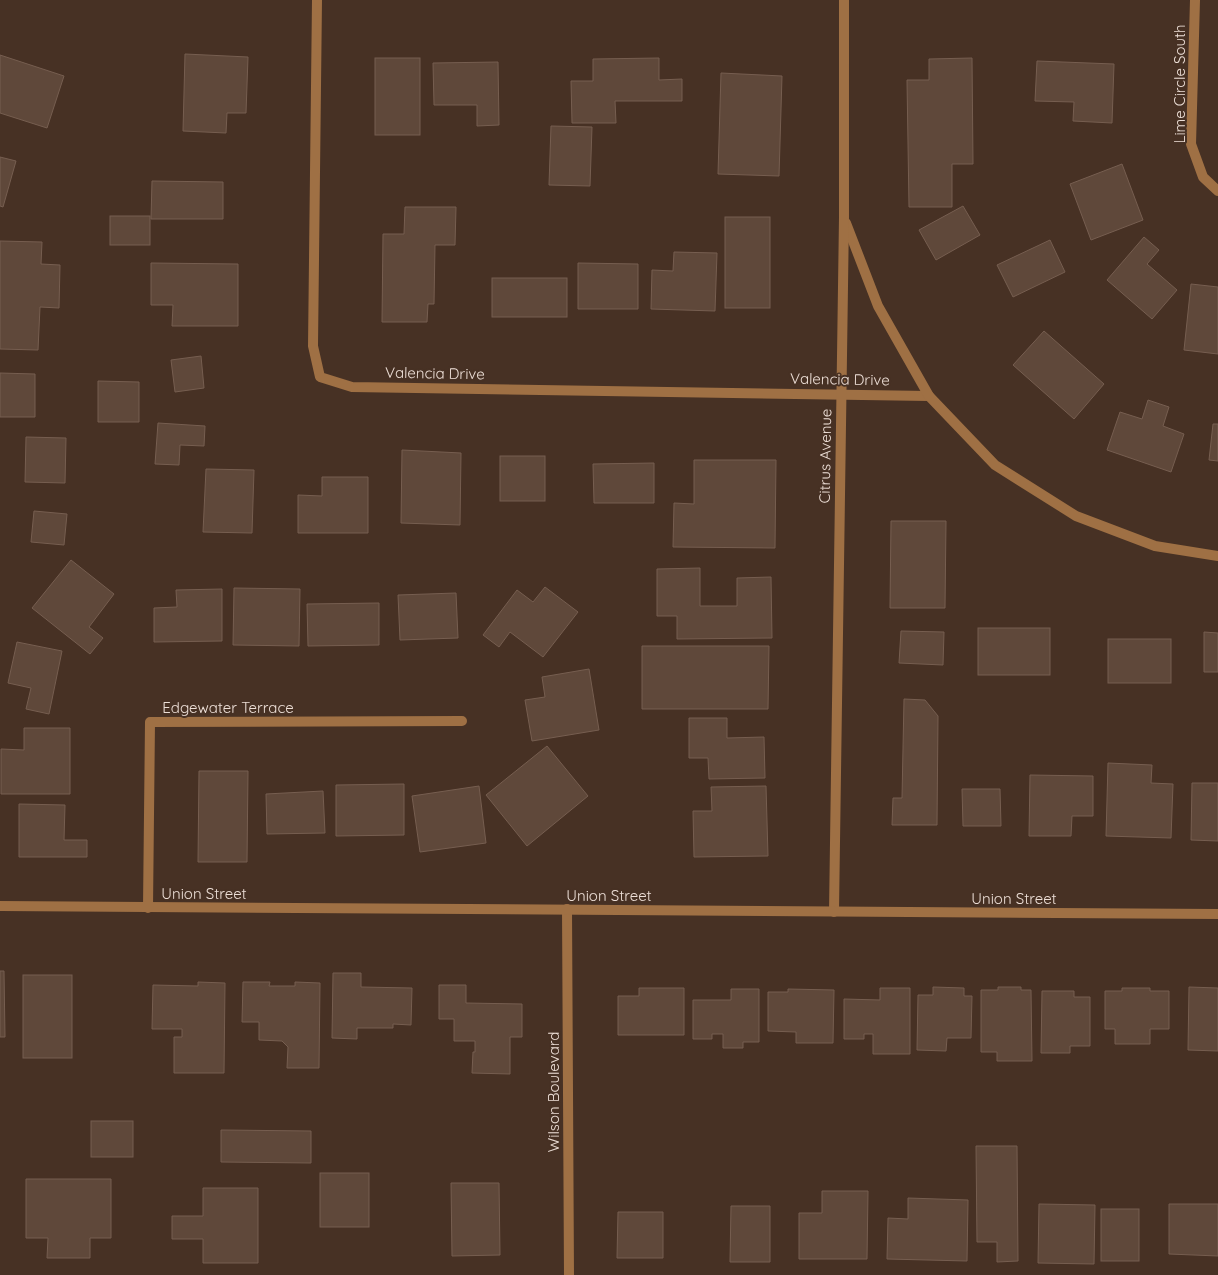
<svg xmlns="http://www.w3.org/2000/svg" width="1218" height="1275" viewBox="0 0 1218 1275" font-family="Quicksand,sans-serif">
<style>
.building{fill:#5f483a;stroke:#765e50}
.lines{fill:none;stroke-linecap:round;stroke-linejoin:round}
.minor{stroke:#9f7044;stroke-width:10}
.tertiary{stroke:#9f7044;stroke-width:10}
.labels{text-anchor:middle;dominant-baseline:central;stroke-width:4;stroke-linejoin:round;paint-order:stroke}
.street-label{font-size:15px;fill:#eddfd7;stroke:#473124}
</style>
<rect width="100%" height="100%" fill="#473124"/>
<!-- building -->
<g class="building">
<polygon points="185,54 248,57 246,113 227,113 226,133 183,131"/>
<polygon points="0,55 64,76 47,128 0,113"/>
<rect x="375" y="58" width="45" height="77"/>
<polygon points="659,58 659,80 682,79 682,101 615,101 616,123 572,123 571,81 593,81 593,59"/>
<polygon points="972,58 973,164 952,164 952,207 909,207 907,80 929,80 929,59"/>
<polygon points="1037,61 1114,64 1112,123 1073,121 1074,102 1035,101"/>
<polygon points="498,62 499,125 477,126 477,105 434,105 433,63"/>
<polygon points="721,73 782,76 779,176 718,174"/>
<polygon points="551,126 592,127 590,186 549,185"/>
<polygon points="0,157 16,161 3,207 0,206"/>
<polygon points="1122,164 1143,220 1091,240 1070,184"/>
<polygon points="152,181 223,182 223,219 151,219"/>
<polygon points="963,206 980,235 936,260 919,230"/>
<polygon points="405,207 456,207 455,245 435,245 434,304 428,304 427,322 382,322 383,234 404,234"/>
<rect x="110" y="216" width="40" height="29"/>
<rect x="725" y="217" width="45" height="91"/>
<polygon points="1144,237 1159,250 1147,264 1177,290 1152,319 1107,280"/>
<polygon points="1050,240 1065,272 1013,297 997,265"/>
<polygon points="0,241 42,242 41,264 60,265 59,308 40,307 38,350 0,349"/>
<polygon points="674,252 717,253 715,311 651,309 652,270 673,271"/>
<polygon points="151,263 238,264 238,326 172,326 173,305 151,305"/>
<polygon points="578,263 638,264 638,309 578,309"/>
<rect x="492" y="278" width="75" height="39"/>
<polygon points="1191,284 1218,287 1218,354 1184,350"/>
<polygon points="1044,331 1104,384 1074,419 1013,365"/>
<polygon points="201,356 204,388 175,392 171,360"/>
<polygon points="0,373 35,374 35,417 0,417"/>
<polygon points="98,381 139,382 139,422 98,422"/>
<polygon points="1148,400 1169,407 1163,426 1184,434 1171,472 1107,450 1120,412 1142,419"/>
<polygon points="158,423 205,426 204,446 180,445 179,465 155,464"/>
<polygon points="1213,424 1218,424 1218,461 1209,460"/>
<polygon points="26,437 66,438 65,483 25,482"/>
<polygon points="402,450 461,453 460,525 401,523"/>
<rect x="500" y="456" width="45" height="45"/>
<polygon points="694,460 776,460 775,548 673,547 674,503 694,504"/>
<polygon points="654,463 654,503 594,503 593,464"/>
<polygon points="206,469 254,470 252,533 203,532"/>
<polygon points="322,477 368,477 368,533 298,533 298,495 322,496"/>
<polygon points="34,511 67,514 64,545 31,542"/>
<polygon points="891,521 946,521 945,608 890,608"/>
<polygon points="71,560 114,594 89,627 103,638 90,654 32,608"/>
<polygon points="700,568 700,606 737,606 737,578 771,577 772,638 677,639 677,616 657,616 657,569"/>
<polygon points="545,587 578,612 543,657 510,632 499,647 483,635 517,590 533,602"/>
<polygon points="234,588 300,589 299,646 233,645"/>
<polygon points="222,589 222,641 154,642 154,608 177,607 176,590"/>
<polygon points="456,593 458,638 400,640 398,595"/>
<polygon points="379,603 379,645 308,646 307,604"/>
<rect x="978" y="628" width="72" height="47"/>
<polygon points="901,631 944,632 943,665 899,663"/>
<polygon points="1204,632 1218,633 1218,672 1204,672"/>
<rect x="1108" y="639" width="63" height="44"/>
<polygon points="17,642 62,651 49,714 26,709 31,688 8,683"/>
<polygon points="642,646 769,646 768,709 642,709"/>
<polygon points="589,669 599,730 532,741 525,700 545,697 542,677"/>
<polygon points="904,699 925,700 938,716 937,825 892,825 893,798 902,798"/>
<polygon points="689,718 727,718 727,738 764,737 765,778 709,779 708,758 689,758"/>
<polygon points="24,728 70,728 70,794 1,794 1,749 24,750"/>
<polygon points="547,746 588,796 527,846 486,795"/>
<polygon points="1108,763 1152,765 1151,783 1173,784 1171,838 1106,836"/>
<polygon points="199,771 248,771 247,862 198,862"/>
<polygon points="1030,775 1093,776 1093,816 1072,816 1071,836 1029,836"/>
<polygon points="1192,783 1218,783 1218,841 1191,840"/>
<polygon points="404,784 404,835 336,836 336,785"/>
<polygon points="479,786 486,843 420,852 412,796"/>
<polygon points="766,786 768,856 694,857 693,811 712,811 711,787"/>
<polygon points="962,789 1000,789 1001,826 963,826"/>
<polygon points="323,791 325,833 267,834 266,794"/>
<polygon points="19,804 65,805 64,840 87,840 87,857 19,857"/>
<polygon points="0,971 4,971 5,1037 0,1037"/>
<polygon points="333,973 361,973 361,987 412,988 411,1025 393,1024 393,1028 357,1028 357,1039 332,1038"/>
<rect x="23" y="975" width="49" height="83"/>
<polygon points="198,982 225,983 224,1073 174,1073 174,1037 182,1037 182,1029 152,1029 153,985 198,986"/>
<polygon points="243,982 270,982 269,986 295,986 295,982 320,983 319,1068 287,1068 288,1047 282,1041 259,1040 259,1022 242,1022"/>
<polygon points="439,985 466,985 466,1003 522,1004 522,1037 510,1037 510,1074 472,1073 473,1052 475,1052 475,1041 454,1041 454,1019 439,1019"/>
<polygon points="933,987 964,988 964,996 972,996 971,1038 947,1038 946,1051 917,1050 918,995 933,995"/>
<polygon points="998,987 1021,987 1021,990 1031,990 1032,1061 997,1061 997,1052 981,1052 981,990 998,990"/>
<polygon points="1189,987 1218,988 1218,1051 1188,1050"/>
<polygon points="639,988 684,988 684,1035 618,1035 618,996 639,996"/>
<polygon points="880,988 910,988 910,1054 873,1054 873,1034 864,1034 864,1039 844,1039 844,999 880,1000"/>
<polygon points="1122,988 1150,988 1150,991 1169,991 1169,1029 1150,1029 1150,1044 1115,1044 1115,1029 1105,1029 1105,991 1122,991"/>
<polygon points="731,989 759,989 759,1042 743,1042 743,1048 723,1048 723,1034 712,1034 712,1039 693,1039 693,1000 731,1000"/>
<polygon points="788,989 834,990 833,1043 796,1043 796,1032 768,1031 768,992 788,992"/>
<polygon points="1042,991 1074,991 1074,997 1090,997 1090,1046 1070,1046 1070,1053 1041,1053"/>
<rect x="91" y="1121" width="42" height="36"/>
<polygon points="221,1130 311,1131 311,1163 221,1162"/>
<polygon points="976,1146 1017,1146 1018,1261 997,1262 997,1242 977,1242"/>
<rect x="320" y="1173" width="49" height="54"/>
<polygon points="26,1179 111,1179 111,1238 90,1238 90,1258 47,1258 48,1238 26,1238"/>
<polygon points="451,1183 499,1183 500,1255 452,1256"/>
<polygon points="203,1188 258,1188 258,1263 203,1263 203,1239 172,1239 172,1216 203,1216"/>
<polygon points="822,1191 868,1191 867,1259 799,1259 799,1213 822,1213"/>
<polygon points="908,1198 968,1200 967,1261 887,1259 888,1218 908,1219"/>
<polygon points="1039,1204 1095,1205 1094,1264 1038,1263"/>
<polygon points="1169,1204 1218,1204 1218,1256 1169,1254"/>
<polygon points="731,1206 770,1206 770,1262 730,1262"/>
<rect x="1101" y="1209" width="38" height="52"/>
<polygon points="618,1212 663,1212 663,1258 617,1258"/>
</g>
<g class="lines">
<!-- minor -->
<g class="minor">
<polyline points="317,0 313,346 320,377 352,387 929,396"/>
<polyline points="1195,0 1191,144 1203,177 1218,191"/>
<polyline points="846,223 878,306 929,396 995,465 1076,516 1155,546 1218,556"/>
<polyline points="148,908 150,722 462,721"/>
<polyline points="567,909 569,1275"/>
<polyline points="834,912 844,217 844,0"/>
</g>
<!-- tertiary -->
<polyline class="tertiary" points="0,906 1218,914"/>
</g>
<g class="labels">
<!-- street labels -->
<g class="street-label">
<text transform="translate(1179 84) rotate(-90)">Lime Circle South</text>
<text transform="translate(435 373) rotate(1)">Valencia Drive</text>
<text transform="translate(840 379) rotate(1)">Valencia Drive</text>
<text transform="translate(825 456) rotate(-89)">Citrus Avenue</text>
<text x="228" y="707">Edgewater Terrace</text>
<text x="204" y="893">Union Street</text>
<text x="609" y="895">Union Street</text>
<text x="1014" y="898">Union Street</text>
<text transform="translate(553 1092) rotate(-90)">Wilson Boulevard</text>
</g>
</g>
</svg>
